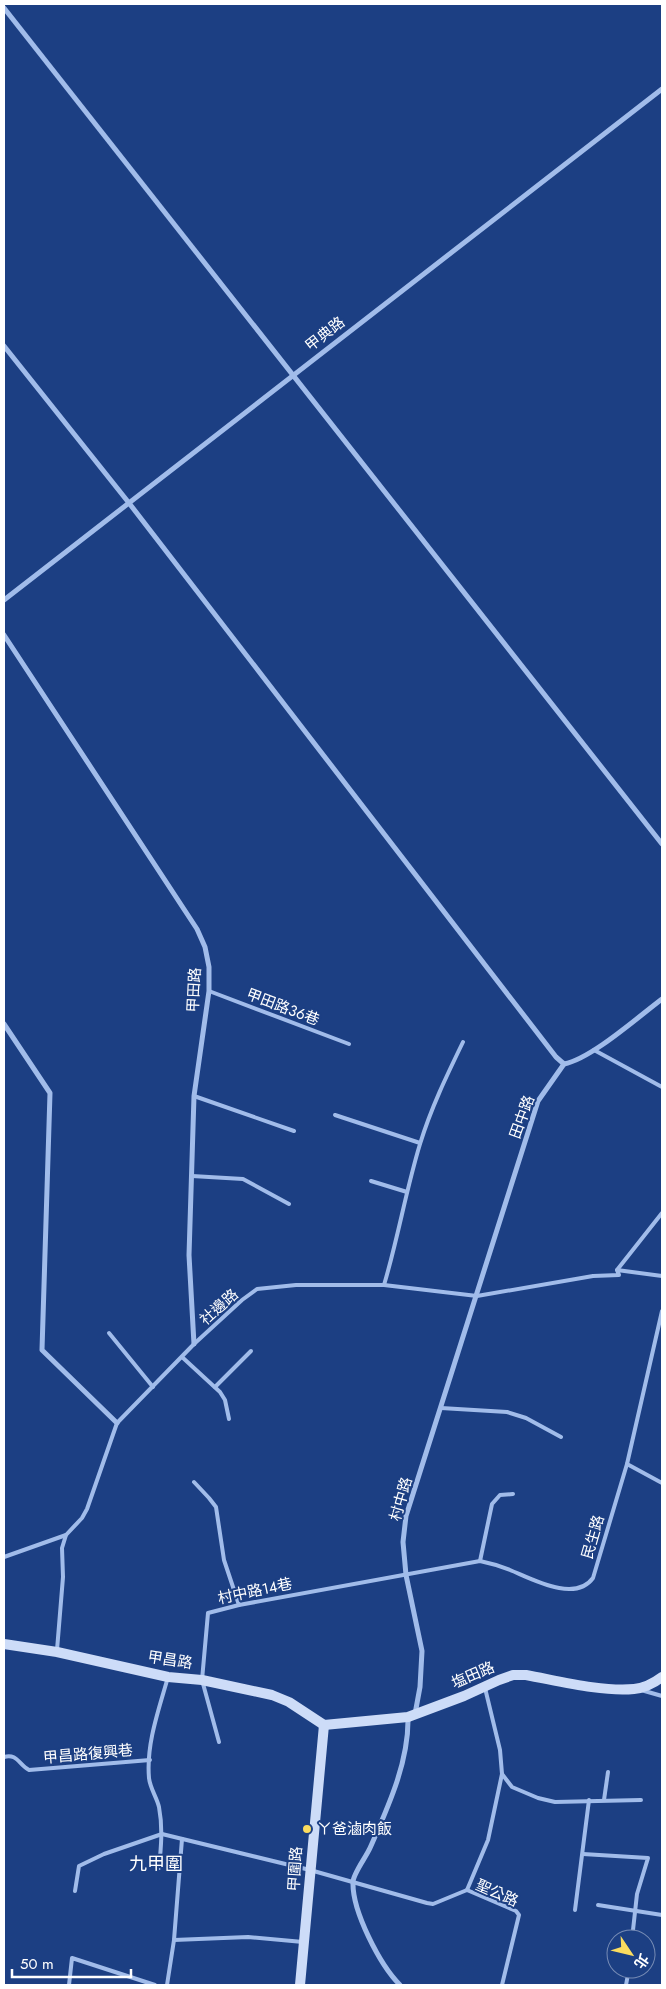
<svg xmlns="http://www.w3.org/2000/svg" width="666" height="1989" viewBox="0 0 666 1989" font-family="Jost,'Noto Sans TC',sans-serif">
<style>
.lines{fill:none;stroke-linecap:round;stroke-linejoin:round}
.lane{stroke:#a1bcea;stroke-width:4}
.street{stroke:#a1bcea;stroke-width:5}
.secondary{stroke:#cddcf8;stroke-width:10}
.poi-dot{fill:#fbdc5f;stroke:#1c3f83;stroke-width:2}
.labels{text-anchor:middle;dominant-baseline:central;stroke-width:4;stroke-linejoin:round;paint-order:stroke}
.street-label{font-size:15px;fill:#fff;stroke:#1c3f83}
.poi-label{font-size:15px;fill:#fff;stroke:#1c3f83;text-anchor:start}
.quarter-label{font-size:18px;fill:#fff;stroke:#1c3f83}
</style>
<rect width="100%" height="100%" fill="#1c3f83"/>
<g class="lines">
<!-- lane -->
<g class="lane">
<polyline points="209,991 349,1044"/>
<polyline points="594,1050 662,1087"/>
<polyline points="194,1096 294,1131"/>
<polyline points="335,1115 420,1143"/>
<polyline points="192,1176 243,1179 289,1204"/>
<polyline points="371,1181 407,1192"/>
<polyline points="617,1270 662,1213"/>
<path d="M384 1285C398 1238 406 1190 420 1144 431 1108 447 1075 463 1042"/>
<polyline points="109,1333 153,1387"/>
<polyline points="182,1357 220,1392 225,1400 229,1419"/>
<polyline points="215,1387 251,1351"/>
<polyline points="441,1408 507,1412 526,1418 561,1437"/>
<polyline points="627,1464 662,1483"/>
<polyline points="194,1482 209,1498 216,1507 224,1560 239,1605"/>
<polyline points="4,1557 66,1535"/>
<polyline points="480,1561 492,1504 500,1495 513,1494"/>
<polyline points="57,1650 63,1577 62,1548 66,1535 82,1518 87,1509 117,1423 194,1344 242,1300 257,1289 296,1285 384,1285 477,1296 593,1276 619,1275 617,1270 662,1276"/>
<polyline points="485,1688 500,1750 502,1774 512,1787 538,1798 555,1802 641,1800"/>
<polyline points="641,1690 662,1696"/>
<path d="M219 1742 202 1680 208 1613 239 1605 480 1561C490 1563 500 1566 510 1570 532 1579 575 1603 593 1578L627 1464 662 1311"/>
<path d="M4 1757C17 1753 19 1765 29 1770L150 1760"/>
<polyline points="604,1800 608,1772"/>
<polyline points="583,1854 648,1858 637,1894 632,1939"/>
<path d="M159 1868C161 1848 163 1828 159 1807 157 1798 150 1788 149 1778 146 1744 159 1709 168 1677"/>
<polyline points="467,1890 488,1840 502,1774"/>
<polyline points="75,1891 79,1866 104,1854 162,1834 310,1870 427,1903 433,1904 467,1890 516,1911 519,1915 502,1985"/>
<polyline points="598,1905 662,1915"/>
<polyline points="575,1910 589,1800"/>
<polyline points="174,1940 248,1937 303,1942"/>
<polyline points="69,1985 72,1958 155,1985"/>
<polyline points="167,1985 174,1940 182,1839"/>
<polyline points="626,1985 629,1969"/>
</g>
<!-- street -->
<g class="street">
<polyline points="4,8 662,844"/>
<polyline points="4,346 129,503 556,1057 564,1064"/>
<polyline points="4,600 662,89"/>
<polyline points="4,635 197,929 205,947 209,967 209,991 194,1096 189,1255 194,1344"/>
<polyline points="4,1024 50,1093 42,1350 117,1423"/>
<path d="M415 1714 420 1687 422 1651 406 1575 403 1542 406 1516 538 1101 564 1064C591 1059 638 1017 662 999"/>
<path d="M400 1985C380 1965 352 1911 353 1882 353 1874 366 1857 370 1848 388 1807 409 1762 408 1717"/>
</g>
<!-- secondary -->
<g class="secondary">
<polyline points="4,1644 57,1652 168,1677 202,1680 272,1695 289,1702 324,1725"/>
<path d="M324 1725 408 1717 464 1696 499 1680 513 1675H526C559 1681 602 1692 634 1689 644 1688 654 1683 662 1677"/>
<polyline points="300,1985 324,1725"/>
</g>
</g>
<!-- markers -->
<circle class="poi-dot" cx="307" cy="1829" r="5"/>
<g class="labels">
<!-- street labels -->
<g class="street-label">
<text transform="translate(325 334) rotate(-38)">甲典路</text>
<text transform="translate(194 990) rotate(-87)">甲田路</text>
<text transform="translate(283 1007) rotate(21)">甲田路36巷</text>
<text transform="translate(522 1117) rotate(-70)">田中路</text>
<text transform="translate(219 1307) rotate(-42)">社邊路</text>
<text transform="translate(401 1499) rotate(-74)">村中路</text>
<text transform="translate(593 1537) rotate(-74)">民生路</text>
<text transform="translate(255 1591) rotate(-12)">村中路14巷</text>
<text transform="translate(170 1660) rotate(9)">甲昌路</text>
<text transform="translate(473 1675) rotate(-23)">塩田路</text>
<text transform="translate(88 1754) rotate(-5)">甲昌路復興巷</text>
<text transform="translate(295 1869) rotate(-86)">甲圍路</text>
<text transform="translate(497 1893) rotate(24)">聖公路</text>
</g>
<!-- poi labels -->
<g class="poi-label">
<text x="317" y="1829">ㄚ爸滷肉飯</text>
</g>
<!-- quarter labels -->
<g class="quarter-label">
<text x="156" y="1864">九甲圍</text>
</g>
</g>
<!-- border -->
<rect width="666" height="1989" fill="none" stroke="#ffffff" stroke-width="10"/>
<!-- north arrow -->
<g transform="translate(631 1954) rotate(125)"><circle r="24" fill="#1c3f83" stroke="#778cb5"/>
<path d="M0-4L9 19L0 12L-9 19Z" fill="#fbdc5f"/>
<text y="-8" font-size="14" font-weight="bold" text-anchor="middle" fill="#ffffff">北</text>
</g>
<!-- scale -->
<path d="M12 1969v8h119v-8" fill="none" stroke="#ffffff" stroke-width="2.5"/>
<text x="20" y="1969" font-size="15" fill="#ffffff" stroke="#1c3f83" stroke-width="4" paint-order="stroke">50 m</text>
</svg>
